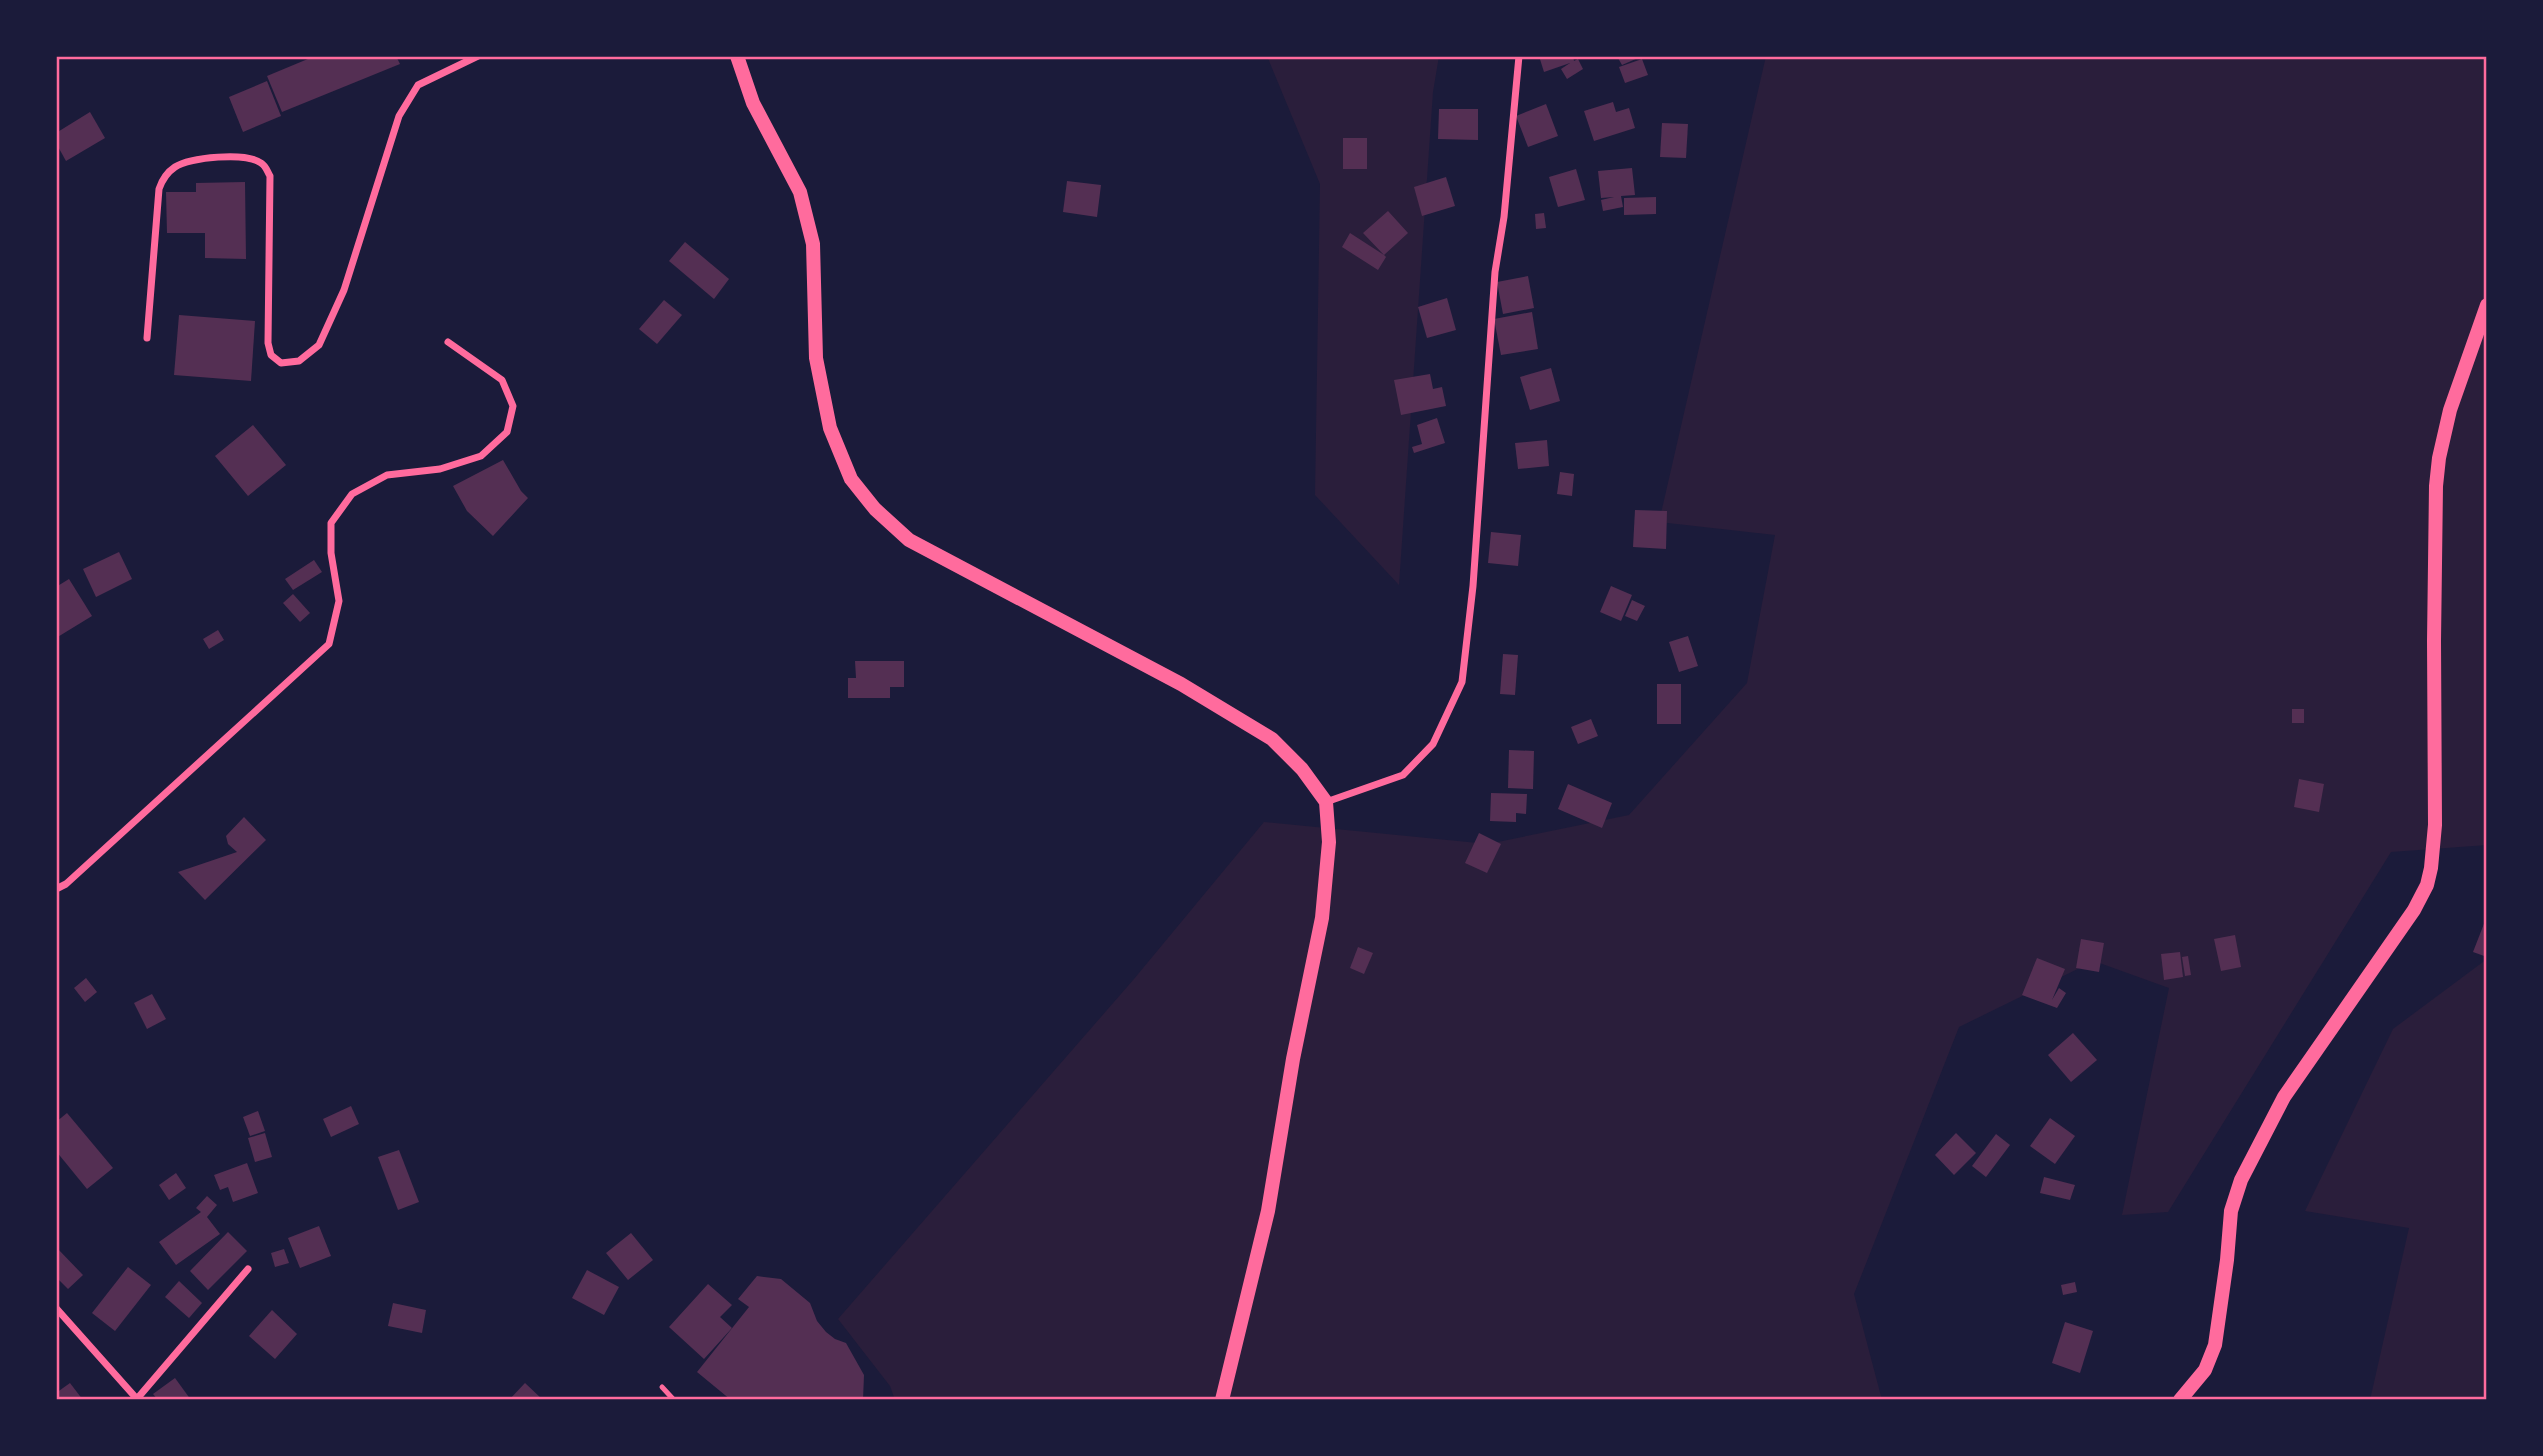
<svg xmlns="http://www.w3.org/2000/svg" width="2543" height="1456" viewBox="0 0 2543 1456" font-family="Signika,sans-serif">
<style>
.green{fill:#2a1e3b}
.building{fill:#542f53}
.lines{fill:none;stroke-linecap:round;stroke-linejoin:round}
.service{stroke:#ff6b9d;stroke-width:5}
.minor{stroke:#ff6b9d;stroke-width:7}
.secondary{stroke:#ff6b9d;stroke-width:14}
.neatline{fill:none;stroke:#ff6b9d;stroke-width:2.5}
</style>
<rect width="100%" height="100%" fill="#1b1b3a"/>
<!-- green -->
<g class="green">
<polygon points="1267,56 1439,56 1433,92 1399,585 1315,495 1320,184"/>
<polygon points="1766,56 2487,56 2487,845 2391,852 2168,1212 2122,1215 2169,988 2094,961 1959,1027 1854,1294 1882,1400 895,1400 890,1386 838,1319 1134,979 1264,822 1488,844 1629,815 1747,683 1775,535 1659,522"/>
<polygon points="2487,959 2487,1400 2370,1400 2409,1228 2305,1211 2393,1029"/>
</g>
<!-- building -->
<g class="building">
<polygon points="315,56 396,56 400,64 282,112 267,76"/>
<polygon points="1539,56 1573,56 1574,61 1578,59 1583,69 1567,79 1561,69 1570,63 1544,72"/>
<polygon points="1621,56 1637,56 1638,58 1622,65 1618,58"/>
<polygon points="1642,59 1648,75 1625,83 1619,67"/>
<polygon points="267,81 281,116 243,132 229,97"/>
<polygon points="1613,102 1616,112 1629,108 1635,128 1594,141 1584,111"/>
<polygon points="1546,104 1558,136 1528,147 1516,116"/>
<polygon points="1439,109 1478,109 1478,140 1438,139"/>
<polygon points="90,112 105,138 66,161 56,143 56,133"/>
<polygon points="1662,123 1688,124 1686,158 1660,157"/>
<rect x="1343" y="138" width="24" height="31"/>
<polygon points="1632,168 1635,195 1621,196 1623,207 1603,211 1601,200 1614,197 1601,198 1598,171"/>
<polygon points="1576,169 1585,200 1558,207 1549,177"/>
<polygon points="1446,177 1455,206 1422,216 1414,187"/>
<polygon points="1067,181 1101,185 1097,217 1063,212"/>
<polygon points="245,182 246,259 205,258 205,233 167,233 166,192 196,192 196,183"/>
<polygon points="1656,197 1656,214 1624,215 1624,198"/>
<polygon points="1388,211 1408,233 1384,255 1386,257 1378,270 1342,247 1350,233 1384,255 1363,233"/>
<polygon points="1544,213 1546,228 1536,229 1535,214"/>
<polygon points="685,242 729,279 714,299 669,261"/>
<polygon points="1528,276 1534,308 1503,314 1497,282"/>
<polygon points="1447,298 1456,330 1427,338 1418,307"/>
<polygon points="664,300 682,315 657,344 639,329"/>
<polygon points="1532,312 1538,349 1501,355 1494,319"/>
<polygon points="179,315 255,321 251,381 174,375"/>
<polygon points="1551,368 1560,401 1530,410 1520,377"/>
<polygon points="1430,374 1433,389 1442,387 1446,406 1401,415 1394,380"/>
<polygon points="1437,418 1445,443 1414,453 1412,447 1422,444 1417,425"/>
<polygon points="253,425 286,465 248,496 215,456"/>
<polygon points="1547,440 1549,466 1518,469 1515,443"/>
<polygon points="503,460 521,491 528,498 493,536 467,511 453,486"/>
<polygon points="1560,472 1574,474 1572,496 1557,494"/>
<polygon points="1635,510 1667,511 1666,549 1633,547"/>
<polygon points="1491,532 1521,535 1518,566 1488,563"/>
<polygon points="119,552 132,579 96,597 83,569"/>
<polygon points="314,560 322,572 293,590 285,579"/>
<polygon points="69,579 92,616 56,638 56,587"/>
<polygon points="1611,586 1632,595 1621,621 1600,612"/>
<polygon points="293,594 310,613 300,622 283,603"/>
<polygon points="1632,600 1645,606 1637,621 1625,616"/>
<polygon points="218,630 224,640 209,649 203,639"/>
<polygon points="1688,636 1698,666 1679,672 1669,642"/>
<polygon points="1503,654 1518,655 1515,695 1500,694"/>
<polygon points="855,661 904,661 904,687 890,687 890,698 848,698 848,678 856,678"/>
<rect x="1657" y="684" width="24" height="40"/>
<rect x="2292" y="709" width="12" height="14"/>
<polygon points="1591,719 1598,736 1578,744 1571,727"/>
<polygon points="1509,750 1534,751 1533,789 1508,788"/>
<polygon points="2299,779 2324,784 2319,812 2294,807"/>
<polygon points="1568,784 1612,803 1602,828 1558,809"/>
<polygon points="1491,793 1527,794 1526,814 1516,813 1516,822 1490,821"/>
<polygon points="244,817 266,840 205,900 178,872 237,852 228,844 226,836"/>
<polygon points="1479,833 1501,844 1487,873 1465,863"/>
<polygon points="2487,916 2487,957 2473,952"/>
<polygon points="2235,935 2241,967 2221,971 2214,939"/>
<polygon points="2081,939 2104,943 2099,972 2076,968"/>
<polygon points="1358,947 1373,953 1364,974 1350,968"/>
<polygon points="2180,952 2183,977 2164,980 2161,954"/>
<polygon points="2188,956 2191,975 2185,976 2182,957"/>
<polygon points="2037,958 2065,969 2052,1000 2059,988 2066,993 2057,1008 2022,995"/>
<polygon points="86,978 97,992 85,1002 74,988"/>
<polygon points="152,994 166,1019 147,1029 134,1003"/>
<polygon points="2073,1033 2097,1060 2071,1082 2048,1055"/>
<polygon points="351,1106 359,1124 331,1137 323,1119"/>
<polygon points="258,1111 265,1131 250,1136 243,1117"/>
<polygon points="67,1113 113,1168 87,1189 56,1151 56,1122"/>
<polygon points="2050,1118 2075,1136 2055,1164 2030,1146"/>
<polygon points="265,1133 272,1157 255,1162 248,1138"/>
<polygon points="1956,1133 1976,1153 1954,1175 1935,1155"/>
<polygon points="1996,1134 2010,1145 1986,1177 1972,1166"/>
<polygon points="399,1150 419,1202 398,1210 378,1157"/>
<polygon points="247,1163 258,1193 233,1202 228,1187 220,1190 214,1175"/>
<polygon points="176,1173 186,1188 169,1200 159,1185"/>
<polygon points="2044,1177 2075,1185 2070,1200 2040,1193"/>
<polygon points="207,1196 217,1205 207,1217 220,1234 176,1265 159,1242 201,1212 196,1208"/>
<polygon points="319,1226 331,1256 300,1268 288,1238"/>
<polygon points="228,1232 247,1251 208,1290 190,1271"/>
<polygon points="631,1233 653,1260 628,1280 606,1253"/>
<polygon points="56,1247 83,1275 68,1289 56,1277"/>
<polygon points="284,1249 289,1263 275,1267 271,1253"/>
<polygon points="128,1267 151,1285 115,1331 92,1313"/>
<polygon points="587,1270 619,1287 604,1315 572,1298"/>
<polygon points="757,1276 781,1279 810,1303 817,1321 826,1332 835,1339 846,1343 864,1375 863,1400 731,1400 697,1372 749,1307 738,1299"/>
<polygon points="179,1281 202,1303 189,1318 165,1297"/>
<polygon points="2075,1282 2077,1292 2063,1295 2061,1285"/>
<polygon points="708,1284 732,1305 720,1317 732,1328 704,1359 669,1327"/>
<polygon points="393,1303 426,1310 422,1333 388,1326"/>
<polygon points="272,1310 297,1334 275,1359 249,1336"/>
<polygon points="2065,1322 2093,1331 2080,1373 2052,1363"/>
<polygon points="175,1378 191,1400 158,1400 153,1394"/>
<polygon points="70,1383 83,1400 56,1400 56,1393"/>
<polygon points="525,1383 543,1400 509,1400"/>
</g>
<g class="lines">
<!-- service -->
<polyline class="service" points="662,1387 674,1400"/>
<!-- minor -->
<g class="minor">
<path d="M147 338 159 189C162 180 166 173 175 167 190 157 246 152 261 163 266 166 267 171 270 176L268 343 271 355 281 363 299 361 319 345 344 290 399 116 418 85 478 56"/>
<polyline points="1326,802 1403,775 1433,744 1462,682 1473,586 1495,272 1504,217 1519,56"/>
<polyline points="56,889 66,884 329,644 339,601 331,553 331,523 352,494 387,475 440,469 481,456 507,432 513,406 502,380 448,342"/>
<polyline points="56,1308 137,1399"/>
<polyline points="136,1400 248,1269"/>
</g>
<!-- secondary -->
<g class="secondary">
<polyline points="737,56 753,103 800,192 813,244 816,358 830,428 851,479 875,509 909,540 1181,684 1272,739 1302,769 1326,802 1329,842 1322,918 1293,1059 1268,1211 1222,1400"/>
<polyline points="2180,1400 2205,1370 2215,1345 2227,1260 2231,1211 2241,1180 2284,1097 2414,910 2427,885 2431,868 2435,825 2434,641 2436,486 2439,458 2450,410 2487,305"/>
</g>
</g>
<!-- border -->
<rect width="2543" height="1456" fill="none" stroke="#1b1b3a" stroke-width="116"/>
<rect x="58" y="58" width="2427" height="1340" class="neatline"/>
</svg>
